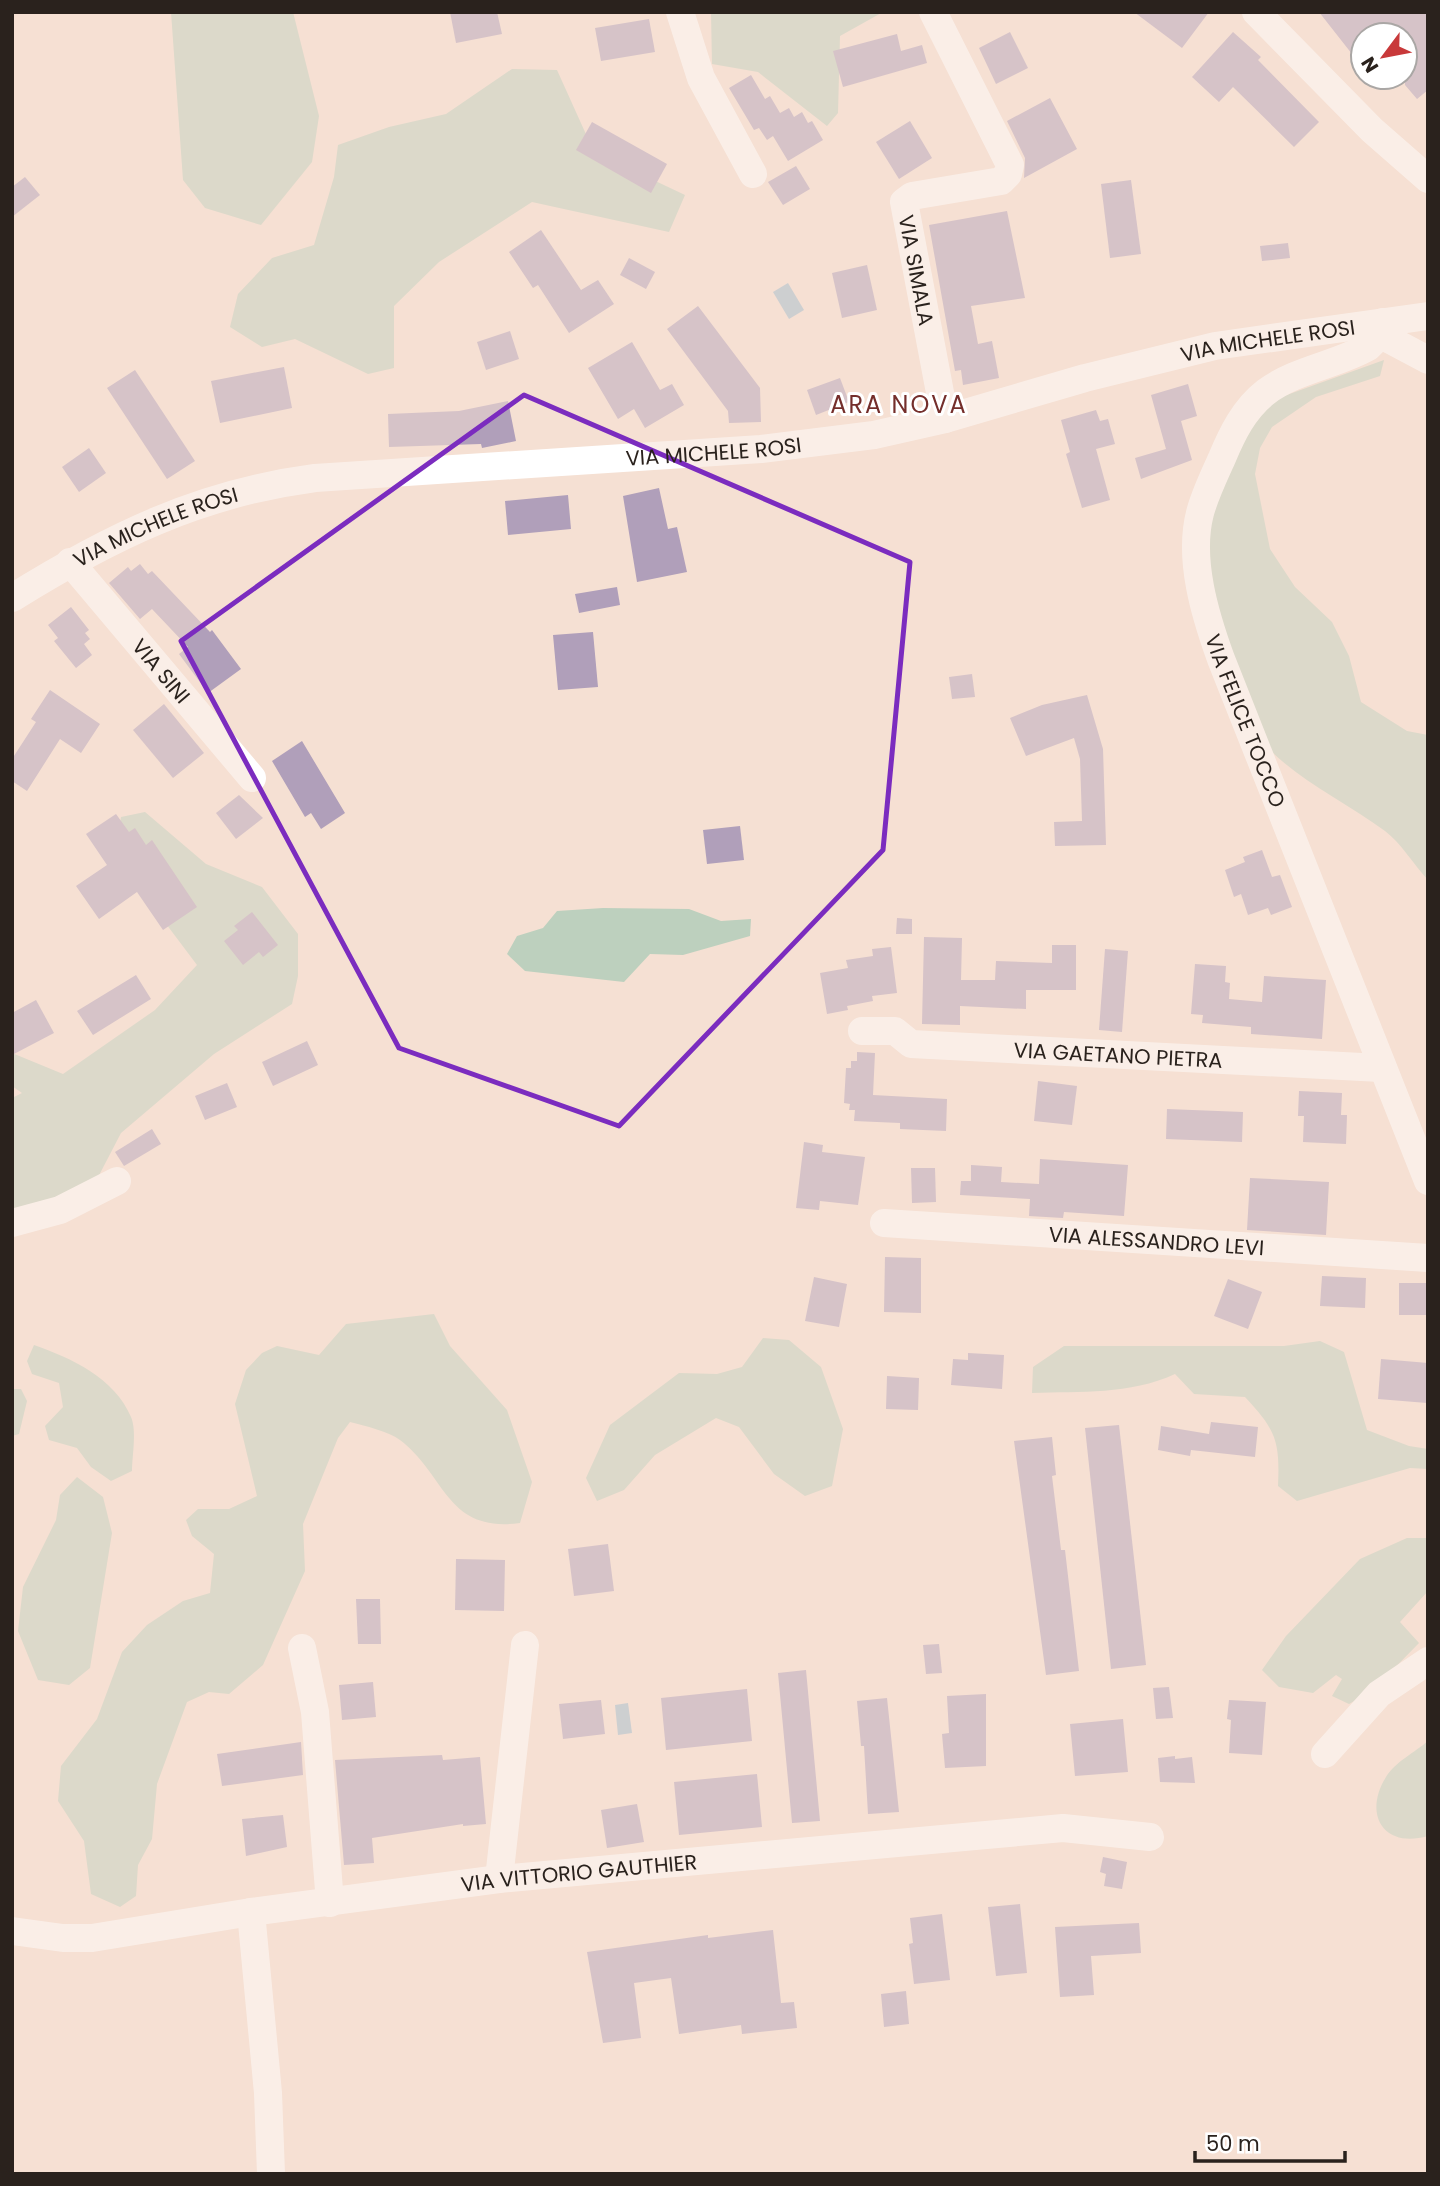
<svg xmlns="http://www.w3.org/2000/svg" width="1440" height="2186" viewBox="0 0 1440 2186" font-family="Poppins,sans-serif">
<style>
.green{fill:#bdd0be}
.water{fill:#9cbacd}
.building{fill:#b09fba}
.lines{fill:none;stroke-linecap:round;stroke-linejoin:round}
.minor{stroke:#fff;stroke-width:28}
.marked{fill:none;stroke:#7b2cbf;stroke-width:5;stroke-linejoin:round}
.labels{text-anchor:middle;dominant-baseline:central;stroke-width:6;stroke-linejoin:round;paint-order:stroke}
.street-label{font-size:21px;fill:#2a221d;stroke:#fff}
.quarter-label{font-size:24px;letter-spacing:2px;fill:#742e2b;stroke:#fff}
</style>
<rect width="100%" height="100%" fill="#f5e0d3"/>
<!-- green -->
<g class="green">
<polygon points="171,12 293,12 319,116 312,162 261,225 205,208 183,180"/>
<polygon points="711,12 883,12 840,36 838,113 827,126 758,72 712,64"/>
<polygon points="512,69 557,70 594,152 685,195 669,232 532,202 439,262 394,306 394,368 368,374 295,339 262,347 230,327 238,294 272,258 314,245 334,177 338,145 389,127 446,114"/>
<path d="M1384 360 1380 376 1316 397 1272 427 1260 448 1255 474 1270 549 1295 587 1332 622 1349 656 1361 702 1407 731 1428 735V880C1414 865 1401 843 1385 831 1343 800 1292 778 1258 737L1199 555 1216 478 1270 401Z"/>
<polygon points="145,812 206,864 262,887 298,934 298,976 292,1004 214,1054 121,1133 95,1183 12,1213 12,1098 22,1093 12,1086 12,1053 63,1074 155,1010 197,965 115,856 121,817"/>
<polygon points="603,908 689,909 721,921 751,919 750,936 683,955 650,954 624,982 525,971 507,954 517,936 543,928 557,911"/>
<path d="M434 1314 450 1346 507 1410 532 1482 520 1523C446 1533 446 1475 400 1440 388 1431 365 1426 350 1422L338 1438 303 1524 305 1571 263 1665 229 1694 209 1692 187 1702 157 1784 152 1839 138 1865 136 1896 120 1907 91 1894 84 1841 58 1801 61 1766 97 1719 122 1652 147 1625 183 1601 210 1593 214 1554 192 1536 186 1520 198 1509H229L257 1496 235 1404 246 1370 262 1353 277 1346 319 1355 346 1324Z"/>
<polygon points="763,1338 789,1340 821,1367 843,1429 832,1486 805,1496 774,1474 739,1427 716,1418 655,1455 624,1490 597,1501 586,1478 610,1425 679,1373 717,1374 742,1367"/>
<path d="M1320 1341 1344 1352 1367 1430 1409 1446 1428 1449V1469L1410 1468 1297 1501 1278 1486C1280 1441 1276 1430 1245 1397L1194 1394 1175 1374C1129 1395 1081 1391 1032 1393L1033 1367 1064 1346H1284Z"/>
<path d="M34 1345C71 1358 115 1378 131 1417 137 1431 132 1456 132 1471L111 1481 91 1467 77 1448 49 1440 45 1426 63 1407 59 1383 32 1374 27 1361Z"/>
<polygon points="12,1389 21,1389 27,1401 19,1434 12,1436"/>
<polygon points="77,1477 103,1497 112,1533 90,1668 69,1685 38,1680 18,1631 23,1587 56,1520 60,1495"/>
<polygon points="1407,1538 1428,1538 1428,1591 1400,1622 1419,1643 1371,1692 1349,1704 1332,1696 1342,1679 1336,1675 1313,1693 1279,1687 1262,1670 1286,1636 1360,1559"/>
<path d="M1428 1741V1836C1383 1849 1363 1814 1386 1777 1394 1763 1415 1752 1428 1741Z"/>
</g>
<!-- water -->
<g class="water">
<polygon points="788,283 804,310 789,319 773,292"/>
<polygon points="628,1703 632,1733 618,1735 615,1705"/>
</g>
<!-- building -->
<g class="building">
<polygon points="450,12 497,12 502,34 456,43"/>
<polygon points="1134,12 1209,12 1182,48"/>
<polygon points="1319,12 1428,12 1428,90 1417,99 1405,85 1405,35 1363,35 1363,68"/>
<polygon points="649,19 655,52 601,61 595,28"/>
<polygon points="1010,32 1028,68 996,84 979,48"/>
<polygon points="1233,32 1261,57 1258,60 1319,122 1294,147 1233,87 1219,102 1192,77"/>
<polygon points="897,34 901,51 922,45 927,63 843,87 833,51"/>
<polygon points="751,75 765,99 770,96 780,113 789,108 794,117 802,112 808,123 812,121 823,140 788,161 773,136 767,140 759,128 754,130 729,88"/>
<polygon points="1050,98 1077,149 1024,178 1025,158 1007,121"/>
<polygon points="910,121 932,158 899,179 876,142"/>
<polygon points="592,122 667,164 651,193 576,150"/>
<polygon points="796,166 810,189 783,205 768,182"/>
<polygon points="25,177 40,195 12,217 12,187"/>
<polygon points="1131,180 1141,254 1110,258 1101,184"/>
<polygon points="1007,211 1025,298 971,306 978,344 992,341 999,378 963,385 961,370 955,371 929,225"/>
<polygon points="541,230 581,290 598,280 614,304 569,333 538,285 533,288 509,252"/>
<polygon points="1288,243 1290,258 1262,261 1260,246"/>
<polygon points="629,258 655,272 646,289 620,275"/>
<polygon points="867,265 877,310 842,318 832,273"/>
<polygon points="698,306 760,388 761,422 729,423 728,411 667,329"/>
<polygon points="510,331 519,359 486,370 477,342"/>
<polygon points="632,342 660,390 672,384 684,405 645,428 634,409 618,419 588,368"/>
<polygon points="284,367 292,408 220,423 211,381"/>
<polygon points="135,370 195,461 167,479 107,388"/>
<polygon points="840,378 849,402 816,415 807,390"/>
<polygon points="1188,384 1197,416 1181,421 1192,460 1141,479 1135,458 1166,449 1151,395"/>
<polygon points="508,401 516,441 482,448 481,444 389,447 388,414 459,411"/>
<polygon points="1096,410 1100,421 1108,419 1115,444 1096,449 1110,500 1082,508 1066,454 1070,452 1061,420"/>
<polygon points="89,448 106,473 79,492 62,467"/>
<polygon points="659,488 668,529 677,527 687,572 637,582 623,496"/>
<polygon points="568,495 571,529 508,535 505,501"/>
<polygon points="140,564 148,574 152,571 210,632 212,630 241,669 208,693 179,654 188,647 152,609 140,619 109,583 128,567 131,571"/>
<polygon points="617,587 620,605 579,613 575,594"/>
<polygon points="71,607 89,630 85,633 90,639 84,644 92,655 76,668 54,641 58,638 48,625"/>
<polygon points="593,632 598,687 558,690 553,635"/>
<polygon points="972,674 975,697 952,699 949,677"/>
<polygon points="50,690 100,724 81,753 60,739 27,791 12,781 12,759 36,722 31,719"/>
<polygon points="1087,695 1103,749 1106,845 1055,846 1054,822 1082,821 1080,759 1074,738 1026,756 1010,718 1042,705"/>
<polygon points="164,704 204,753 173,778 133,730"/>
<polygon points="302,741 345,813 321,829 311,813 305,817 272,761"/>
<polygon points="239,795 263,818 236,839 216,813"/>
<polygon points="116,814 129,832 135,828 146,845 152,840 197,907 163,930 137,892 99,919 76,886 107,865 86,834"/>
<polygon points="740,826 744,860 707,864 703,830"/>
<polygon points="1262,850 1272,877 1280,875 1292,907 1271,915 1268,908 1248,915 1241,894 1234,897 1225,870 1245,862 1243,857"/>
<polygon points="252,912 278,945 263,957 259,952 243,965 224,941 238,930 234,926"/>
<polygon points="897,918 912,919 912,934 896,934"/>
<polygon points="924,937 962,938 961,980 995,980 996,961 1052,963 1052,945 1076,945 1076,990 1026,990 1026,1009 960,1006 960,1025 922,1024"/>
<polygon points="891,947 897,993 872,996 873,1001 847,1006 848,1010 827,1014 820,973 848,968 846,960 873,956 872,949"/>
<polygon points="1105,949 1128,951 1122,1032 1099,1030"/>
<polygon points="1195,964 1226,966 1225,982 1230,983 1229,999 1262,1002 1264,976 1326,980 1322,1039 1251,1034 1251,1027 1202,1023 1203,1015 1191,1014"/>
<polygon points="136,975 151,999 93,1035 77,1011"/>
<polygon points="36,1000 54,1033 12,1055 12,1013"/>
<polygon points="307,1041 318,1065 273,1086 262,1062"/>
<polygon points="857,1052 875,1053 873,1095 947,1099 946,1131 900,1129 900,1123 854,1121 855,1110 849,1110 850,1104 844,1103 846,1068 851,1068 851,1061 857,1061"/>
<polygon points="1038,1081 1077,1086 1072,1125 1034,1121"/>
<polygon points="227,1083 237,1107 205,1120 195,1096"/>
<polygon points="1299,1091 1342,1093 1341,1115 1347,1115 1346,1144 1303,1142 1304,1116 1298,1116"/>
<polygon points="1167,1109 1243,1112 1242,1142 1166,1139"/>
<polygon points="152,1129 161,1144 124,1166 115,1152"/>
<polygon points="804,1142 823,1145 822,1152 865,1157 858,1205 820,1201 819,1210 796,1208"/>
<polygon points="1040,1159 1128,1165 1124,1216 1064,1212 1063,1218 1029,1216 1030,1199 960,1195 961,1181 971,1181 971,1165 1002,1167 1001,1182 1039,1184"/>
<polygon points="911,1168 935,1168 936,1202 912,1203"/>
<polygon points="1250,1178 1329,1182 1326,1235 1247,1230"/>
<polygon points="885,1257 921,1258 921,1313 884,1312"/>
<polygon points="1322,1276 1366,1278 1365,1308 1320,1306"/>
<polygon points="814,1277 847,1284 839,1327 805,1321"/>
<polygon points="1228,1279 1262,1292 1248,1329 1214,1316"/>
<rect x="1399" y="1283" width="29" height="32"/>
<polygon points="968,1353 1004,1355 1002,1389 951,1385 953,1359 968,1360"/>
<polygon points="1381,1359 1428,1363 1427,1403 1378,1399"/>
<polygon points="887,1376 919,1378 918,1410 886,1409"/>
<polygon points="1211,1422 1258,1427 1255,1457 1191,1450 1190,1456 1158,1450 1161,1426 1209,1434"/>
<polygon points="1119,1425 1146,1665 1111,1669 1085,1428"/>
<polygon points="1052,1437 1056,1475 1052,1476 1061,1550 1065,1550 1079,1671 1046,1675 1014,1441"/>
<polygon points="608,1544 614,1591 574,1596 568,1549"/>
<polygon points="456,1559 505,1560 504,1611 455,1610"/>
<polygon points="356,1599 380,1599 381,1644 358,1644"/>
<polygon points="939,1644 942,1673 926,1674 923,1645"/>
<polygon points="806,1670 820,1821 792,1823 778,1673"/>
<polygon points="373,1682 376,1717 342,1720 339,1685"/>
<polygon points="1169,1687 1173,1718 1156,1719 1153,1688"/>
<polygon points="747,1689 752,1741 666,1750 661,1698"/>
<polygon points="986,1694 986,1766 945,1768 942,1734 949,1733 947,1696"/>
<polygon points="887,1698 899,1812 868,1814 864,1746 861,1746 857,1701"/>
<polygon points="601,1700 605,1734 563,1739 559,1704"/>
<polygon points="1229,1700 1266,1702 1262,1755 1229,1753 1231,1720 1227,1719"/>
<polygon points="1123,1719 1128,1772 1075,1776 1070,1724"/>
<polygon points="301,1742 303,1775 222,1786 217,1754"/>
<polygon points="442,1755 443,1760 480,1757 486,1824 463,1826 463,1824 372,1838 374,1863 344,1865 335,1760"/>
<polygon points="1175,1756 1175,1759 1192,1757 1195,1783 1160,1782 1158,1758"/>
<polygon points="757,1774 762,1827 679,1835 674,1782"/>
<polygon points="637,1804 644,1842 607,1848 601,1810"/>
<polygon points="283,1815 287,1847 246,1856 242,1819"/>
<polygon points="1103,1857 1127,1862 1122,1889 1104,1886 1106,1874 1100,1872"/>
<polygon points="1020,1904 1027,1973 996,1976 988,1907"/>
<polygon points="942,1914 950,1980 914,1984 909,1944 913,1943 910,1918"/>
<polygon points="1139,1923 1141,1953 1091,1956 1094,1995 1060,1997 1055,1927"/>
<polygon points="773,1930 781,2003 794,2002 797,2028 742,2034 741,2025 679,2034 671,1978 634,1983 641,2038 603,2043 587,1952 708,1935 708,1938"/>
<polygon points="906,1991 909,2024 884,2027 881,1994"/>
</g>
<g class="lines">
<!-- minor -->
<g class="minor">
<polyline points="680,12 701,78 753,174"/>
<path id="s1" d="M933 12 1010 165 1008 174 1001 181 912 196 904 202 945 419"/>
<polyline points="1256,12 1372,130 1428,179"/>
<path id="s2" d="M1383 322 1376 339 1368 347C1336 365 1295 370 1266 392 1244 409 1232 434 1222 458 1214 476 1205 494 1200 513 1188 559 1205 615 1221 659L1428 1181"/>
<polyline points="1379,334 1428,360"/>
<path id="s3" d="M70 562 252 778"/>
<path id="s4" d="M12 598C110 537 200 493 315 478L761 449 874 435 945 419 1085 378 1215 346 1428 316"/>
<path id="s5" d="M862 1031H895L911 1044 1381 1068"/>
<polyline points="12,1223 60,1210 117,1181"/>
<path id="s6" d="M884 1223 1428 1258"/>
<polyline points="302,1648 315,1712 330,1903"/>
<polyline points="1325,1754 1379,1694 1428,1661"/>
<polyline points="499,1879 525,1645"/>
<polyline points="251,1912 268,2093 271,2174"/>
<path id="s7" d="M12 1931 63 1938H92L251 1912 499 1879 1063 1828 1150 1837"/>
</g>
</g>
<!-- marked area -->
<path d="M0 0H1440V2186H0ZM524 395 910 562 883 850 619 1126 399 1048 181 641Z" fill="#f5e0d3" fill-opacity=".55" fill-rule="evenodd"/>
<path class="marked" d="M524 395 910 562 883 850 619 1126 399 1048 181 641Z"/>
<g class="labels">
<!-- street labels -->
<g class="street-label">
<text stroke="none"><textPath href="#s1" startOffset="360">VIA SIMALA</textPath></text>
<text stroke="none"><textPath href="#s4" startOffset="1295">VIA MICHELE ROSI</textPath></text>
<text stroke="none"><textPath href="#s4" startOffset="728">VIA MICHELE ROSI</textPath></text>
<text stroke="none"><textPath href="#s4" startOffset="161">VIA MICHELE ROSI</textPath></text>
<text stroke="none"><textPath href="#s3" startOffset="142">VIA SINI</textPath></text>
<text stroke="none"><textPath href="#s2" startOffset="497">VIA FELICE TOCCO</textPath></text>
<text stroke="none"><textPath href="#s5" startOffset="261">VIA GAETANO PIETRA</textPath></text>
<text stroke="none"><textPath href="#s6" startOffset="273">VIA ALESSANDRO LEVI</textPath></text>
<text stroke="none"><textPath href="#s7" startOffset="572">VIA VITTORIO GAUTHIER</textPath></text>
</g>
<!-- quarter labels -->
<g class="quarter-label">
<text x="899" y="404">ARA NOVA</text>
</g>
</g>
<!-- border -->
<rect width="1440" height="2186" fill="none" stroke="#2a221d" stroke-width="28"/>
<!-- north arrow -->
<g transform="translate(1384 56) rotate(238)"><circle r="33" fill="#ffffff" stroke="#aaa7a5" stroke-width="2"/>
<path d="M0-5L12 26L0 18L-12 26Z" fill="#c8393a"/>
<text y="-10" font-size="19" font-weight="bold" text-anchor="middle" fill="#2a221d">N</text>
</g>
<!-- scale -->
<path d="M1195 2151v10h150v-10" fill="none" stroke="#2a221d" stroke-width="3.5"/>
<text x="1206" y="2151" font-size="21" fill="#2a221d" stroke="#ffffff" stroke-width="5" paint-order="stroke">50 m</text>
</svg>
